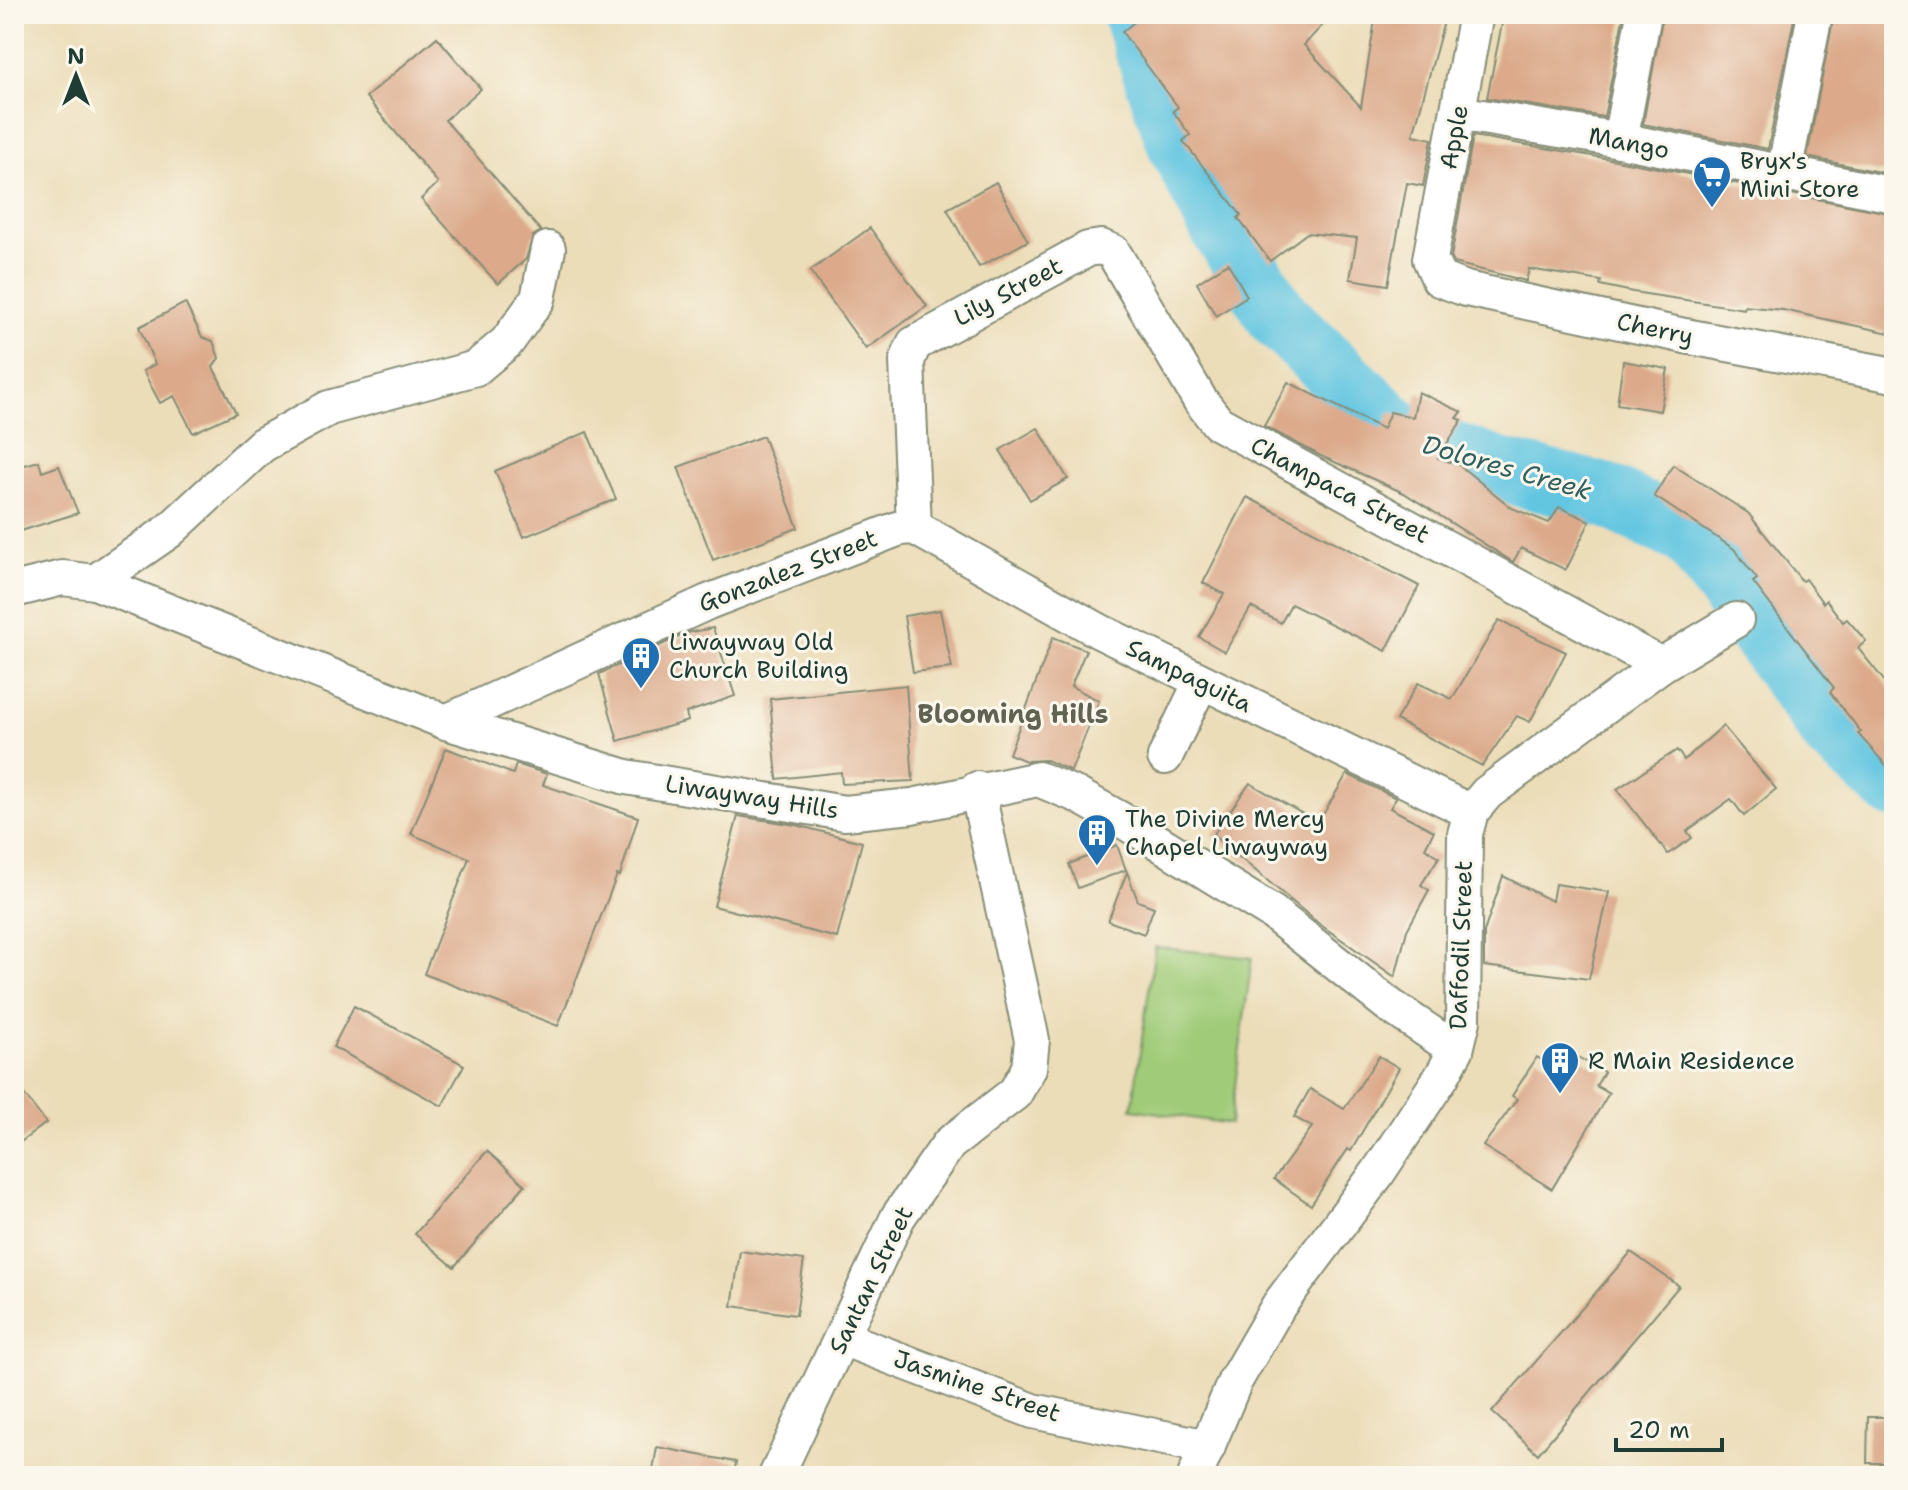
<svg xmlns="http://www.w3.org/2000/svg" width="1908" height="1490" viewBox="0 0 1908 1490" font-family="'Shantell Sans',sans-serif">
<style>
.green{fill:#a0cc79;stroke:#608456;stroke-width:2}
.lines{fill:none;stroke-linecap:round;stroke-linejoin:round}
.river{stroke:#63c6e1;stroke-width:64}
.building{fill:#dcaa8b}
.street-casing{stroke:#868d76;stroke-width:38}
.street{stroke:#fff;stroke-width:34}
.labels{text-anchor:middle;dominant-baseline:central;stroke-width:6;stroke-linejoin:round;paint-order:stroke}
.street-label{font-size:24px;fill:#1f3d34;stroke:#fbf7ec}
.poi-label{font-size:24px;fill:#1f3d34;stroke:#fbf7ec;text-anchor:start}
.water-label{font-size:26px;font-style:italic;fill:#305f5f;stroke:#fbf7ec}
.neighbourhood-label{font-size:26px;font-weight:bold;fill:#616352;stroke:#fbf7ec}
</style>
<rect width="100%" height="100%" fill="#fbf7ec"/>
<filter id="ink" filterUnits="userSpaceOnUse"><feTurbulence type="fractalNoise" baseFrequency=".0125" numOctaves="2"/><feDisplacementMap in="SourceGraphic" scale="16" xChannelSelector="R" yChannelSelector="G"/><feConvolveMatrix kernelMatrix="1 2 1 2 8 2 1 2 1" color-interpolation-filters="sRGB"/></filter>
<filter id="wash" filterUnits="userSpaceOnUse"><feTurbulence type="fractalNoise" baseFrequency=".006" numOctaves="4" result="noise"/><feDisplacementMap in="SourceGraphic" scale="32" xChannelSelector="R" yChannelSelector="G"/><feGaussianBlur stdDeviation="1.8" result="paint"/><feColorMatrix in="noise" values="0 0 0 0 0 0 0 0 0 0 0 0 0 0 0 0 0 1.4 0 .05"/><feComposite in="paint" operator="in"/></filter>
<g filter="url(#wash)">
<rect width="100%" height="100%" fill="#ecddb9"/>
<!-- green -->
<polygon class="green" points="1155,947 1252,958 1230,1124 1132,1109"/>
<g class="lines">
<!-- river -->
<polyline class="river" points="1134,14 1179,144 1221,227 1279,318 1402,436 1499,470 1605,495 1690,535 1834,734 1894,787"/>
</g>
<g id="blocks">
<!-- building -->
<g class="building">
<polygon points="1144,14 1333,14 1304,45 1361,107 1376,14 1446,14 1413,135 1432,139 1423,186 1407,183 1388,285 1350,279 1357,238 1307,233 1270,261 1238,218 1241,215 1183,141 1190,135 1173,111 1178,107 1122,32"/>
<polygon points="1504,14 1624,14 1604,117 1487,98"/>
<polygon points="1663,14 1795,14 1768,149 1643,124"/>
<polygon points="1834,14 1894,14 1894,175 1807,157"/>
<polygon points="437,37 481,89 445,120 541,231 533,236 526,259 498,284 421,199 438,183 366,97"/>
<polygon points="1473,136 1616,160 1894,214 1894,334 1783,310 1745,306 1744,309 1633,292 1600,285 1601,281 1529,269 1526,281 1454,263 1451,257"/>
<polygon points="996,182 1028,241 979,267 947,209"/>
<polygon points="870,228 927,306 866,349 810,271"/>
<polygon points="1228,263 1247,296 1216,316 1197,283"/>
<polygon points="185,303 202,337 213,341 219,358 213,367 236,413 193,433 174,396 160,403 143,371 155,364 139,327"/>
<polygon points="1623,361 1668,369 1660,411 1617,404"/>
<polygon points="1288,382 1383,429 1390,412 1413,417 1418,392 1462,412 1457,418 1462,420 1438,458 1459,465 1512,508 1549,523 1559,507 1590,521 1566,570 1521,548 1513,562 1404,493 1319,455 1264,426"/>
<polygon points="1038,428 1068,479 1030,500 1000,450"/>
<polygon points="587,432 616,499 524,537 495,471"/>
<polygon points="763,436 798,528 713,560 678,467"/>
<polygon points="39,461 42,472 59,466 78,513 14,533 14,468"/>
<polygon points="1673,465 1748,513 1802,581 1805,579 1823,603 1826,600 1843,622 1847,619 1866,641 1858,648 1894,693 1894,774 1858,734 1861,732 1830,692 1834,688 1753,582 1757,579 1734,549 1654,496"/>
<polygon points="1247,497 1419,586 1386,651 1291,604 1281,623 1251,607 1225,652 1199,637 1224,594 1203,583"/>
<polygon points="940,610 952,668 913,672 904,616"/>
<polygon points="1499,620 1566,652 1530,722 1517,716 1482,766 1396,720 1418,683 1452,699"/>
<polygon points="713,628 735,696 686,713 688,721 618,741 599,674 687,633"/>
<polygon points="1053,637 1086,650 1071,686 1099,701 1071,771 1046,760 1026,761 1009,754"/>
<polygon points="906,685 913,781 842,784 841,772 777,779 770,699"/>
<polygon points="1723,726 1776,789 1744,816 1731,799 1687,831 1692,838 1668,854 1617,789 1677,750 1684,760"/>
<polygon points="446,748 513,774 516,764 547,774 543,785 638,817 620,876 617,875 558,1026 424,974 469,858 411,834"/>
<polygon points="1347,774 1396,798 1390,808 1434,831 1425,848 1439,857 1421,885 1429,890 1407,930 1395,977 1318,923 1213,835 1250,783 1318,823"/>
<polygon points="738,816 796,825 862,842 837,938 714,906"/>
<polygon points="1117,845 1126,870 1078,888 1069,864"/>
<polygon points="1127,872 1138,901 1154,907 1144,934 1108,921"/>
<polygon points="1503,876 1552,901 1555,884 1609,892 1589,979 1484,966 1484,932"/>
<polygon points="354,1006 464,1065 442,1106 333,1047"/>
<polygon points="1569,1052 1604,1072 1596,1086 1609,1093 1552,1189 1483,1146 1517,1099 1512,1096 1537,1057 1558,1070"/>
<polygon points="1379,1056 1399,1068 1351,1151 1348,1149 1311,1205 1274,1179 1312,1127 1294,1117 1310,1089 1344,1109"/>
<polygon points="14,1081 46,1123 14,1147"/>
<polygon points="487,1151 525,1185 454,1267 415,1234"/>
<polygon points="740,1251 804,1260 796,1315 732,1306"/>
<polygon points="1631,1252 1679,1286 1538,1454 1492,1412"/>
<polygon points="1868,1417 1894,1417 1894,1463 1867,1463"/>
<polygon points="657,1447 736,1462 734,1476 652,1476"/>
</g>
</g>
</g>
<g filter="url(#ink)">
<use href="#blocks" fill-opacity="0" stroke="#868d76" stroke-width="2"/>
<g class="lines">
<defs>
<g id="street">
<polyline points="1476,14 1430,259 1439,279 1466,289 1685,336 1894,375"/>
<polyline points="1458,113 1620,140 1894,195"/>
<polyline points="1620,140 1644,14"/>
<polyline points="1784,173 1815,14"/>
<polyline points="914,527 907,361 914,344 1088,249 1101,247 1113,252 1200,400 1218,423 1661,665"/>
<polyline points="95,582 169,531 262,445 329,408 476,368 507,342 538,299 548,249"/>
<polyline points="14,590 62,578 95,582 446,722 626,777 845,813 912,806 1038,779 1077,795 1127,823 1273,913 1389,1005 1456,1050"/>
<polyline points="446,722 708,602 900,528 914,527 1099,631 1471,812"/>
<polyline points="1165,757 1201,682"/>
<polyline points="842,1338 1033,1411 1208,1447"/>
<polyline points="776,1476 898,1217 949,1144 1015,1093 1029,1068 1032,1040 977,789"/>
<polyline points="1195,1476 1235,1381 1279,1305 1377,1174 1442,1076 1456,1050 1463,1021 1465,834 1471,812 1487,793 1661,665 1736,620"/>
</g>
</defs>
<!-- street casing -->
<use href="#street" class="street-casing"/>
<!-- street -->
<use href="#street" class="street"/>
</g>
</g>
<!-- icons -->
<defs>
<symbol id="supermarket-pin" viewBox="-11 -11 22 30"><path d="M0 17L-7.5 6A9.5 9.5 0 1 1 7.5 6Z" fill="#1f6fb2" stroke="#fbf7ec"/><path d="M-6-5.5h2.5l.6 2H6L4.5 2H-2.5L-4.4-4H-6ZM-1.5 3.2a1.3 1.3 0 1 0 .1 0ZM3 3.2a1.3 1.3 0 1 0 .1 0Z" fill="#fff"/></symbol>
<symbol id="building-pin" viewBox="-11 -11 22 30"><path d="M0 17L-7.5 6A9.5 9.5 0 1 1 7.5 6Z" fill="#1f6fb2" stroke="#fbf7ec"/><path d="M-4-6H4V6H1V3H-1V6H-4ZM-2.5-4.3h1.7v1.8h-1.7ZM.8-4.3h1.7v1.8H.8ZM-2.5-1h1.7V.8h-1.7ZM.8-1h1.7V.8H.8Z" fill="#fff"/></symbol>
</defs>
<g fill-rule="evenodd">
<use href="#supermarket-pin" x="1690" y="153" width="44" height="60"/>
<use href="#building-pin" x="619" y="634" width="44" height="60"/>
<use href="#building-pin" x="1075" y="811" width="44" height="60"/>
<use href="#building-pin" x="1538" y="1039" width="44" height="60"/>
</g>
<g class="labels">
<!-- street labels -->
<g class="street-label">
<text transform="translate(1454 137) rotate(-79)">Apple</text>
<text transform="translate(1629 143) rotate(11)">Mango</text>
<text transform="translate(1008 292) rotate(-28)">Lily Street</text>
<text transform="translate(1655 329) rotate(12)">Cherry</text>
<text transform="translate(1340 490) rotate(28)">Champaca Street</text>
<text transform="translate(788 571) rotate(-21)">Gonzalez Street</text>
<text transform="translate(1189 676) rotate(26)">Sampaguita</text>
<text transform="translate(752 797) rotate(9)">Liwayway Hills</text>
<text transform="translate(1461 945) rotate(-88)">Daffodil Street</text>
<text transform="translate(871 1280) rotate(-64)">Santan Street</text>
<text transform="translate(977 1386) rotate(19)">Jasmine Street</text>
</g>
<!-- poi labels -->
<g class="poi-label">
<text x="1740" y="161">Bryx's<tspan x="1740" dy="28">Mini Store</tspan></text>
<text x="669" y="642">Liwayway Old<tspan x="669" dy="28">Church Building</tspan></text>
<text x="1125" y="819">The Divine Mercy<tspan x="1125" dy="28">Chapel Liwayway</tspan></text>
<text x="1588" y="1061">R Main Residence</text>
</g>
<!-- water labels -->
<g class="water-label">
<text transform="translate(1507 467) rotate(16)">Dolores Creek</text>
</g>
<!-- neighbourhood labels -->
<g class="neighbourhood-label">
<text x="1013" y="713">Blooming Hills</text>
</g>
</g>
<!-- margin -->
<rect width="1908" height="1490" fill="none" stroke="#fbf7ec" stroke-width="48"/>
<!-- north arrow -->
<g transform="translate(76 76)" stroke="#fbf7ec" stroke-width="6" paint-order="stroke">
<path d="M0-6L14 30L0 20L-14 30Z" fill="#1f3d34"/>
<text y="-12" font-size="22" font-weight="bold" text-anchor="middle" fill="#1f3d34">N</text>
</g>
<!-- scale -->
<path d="M1616 1438v12h106v-12" fill="none" stroke="#1f3d34" stroke-width="4"/>
<text x="1628" y="1438" font-size="24" fill="#1f3d34" stroke="#fbf7ec" stroke-width="6" paint-order="stroke">20 m</text>
</svg>
